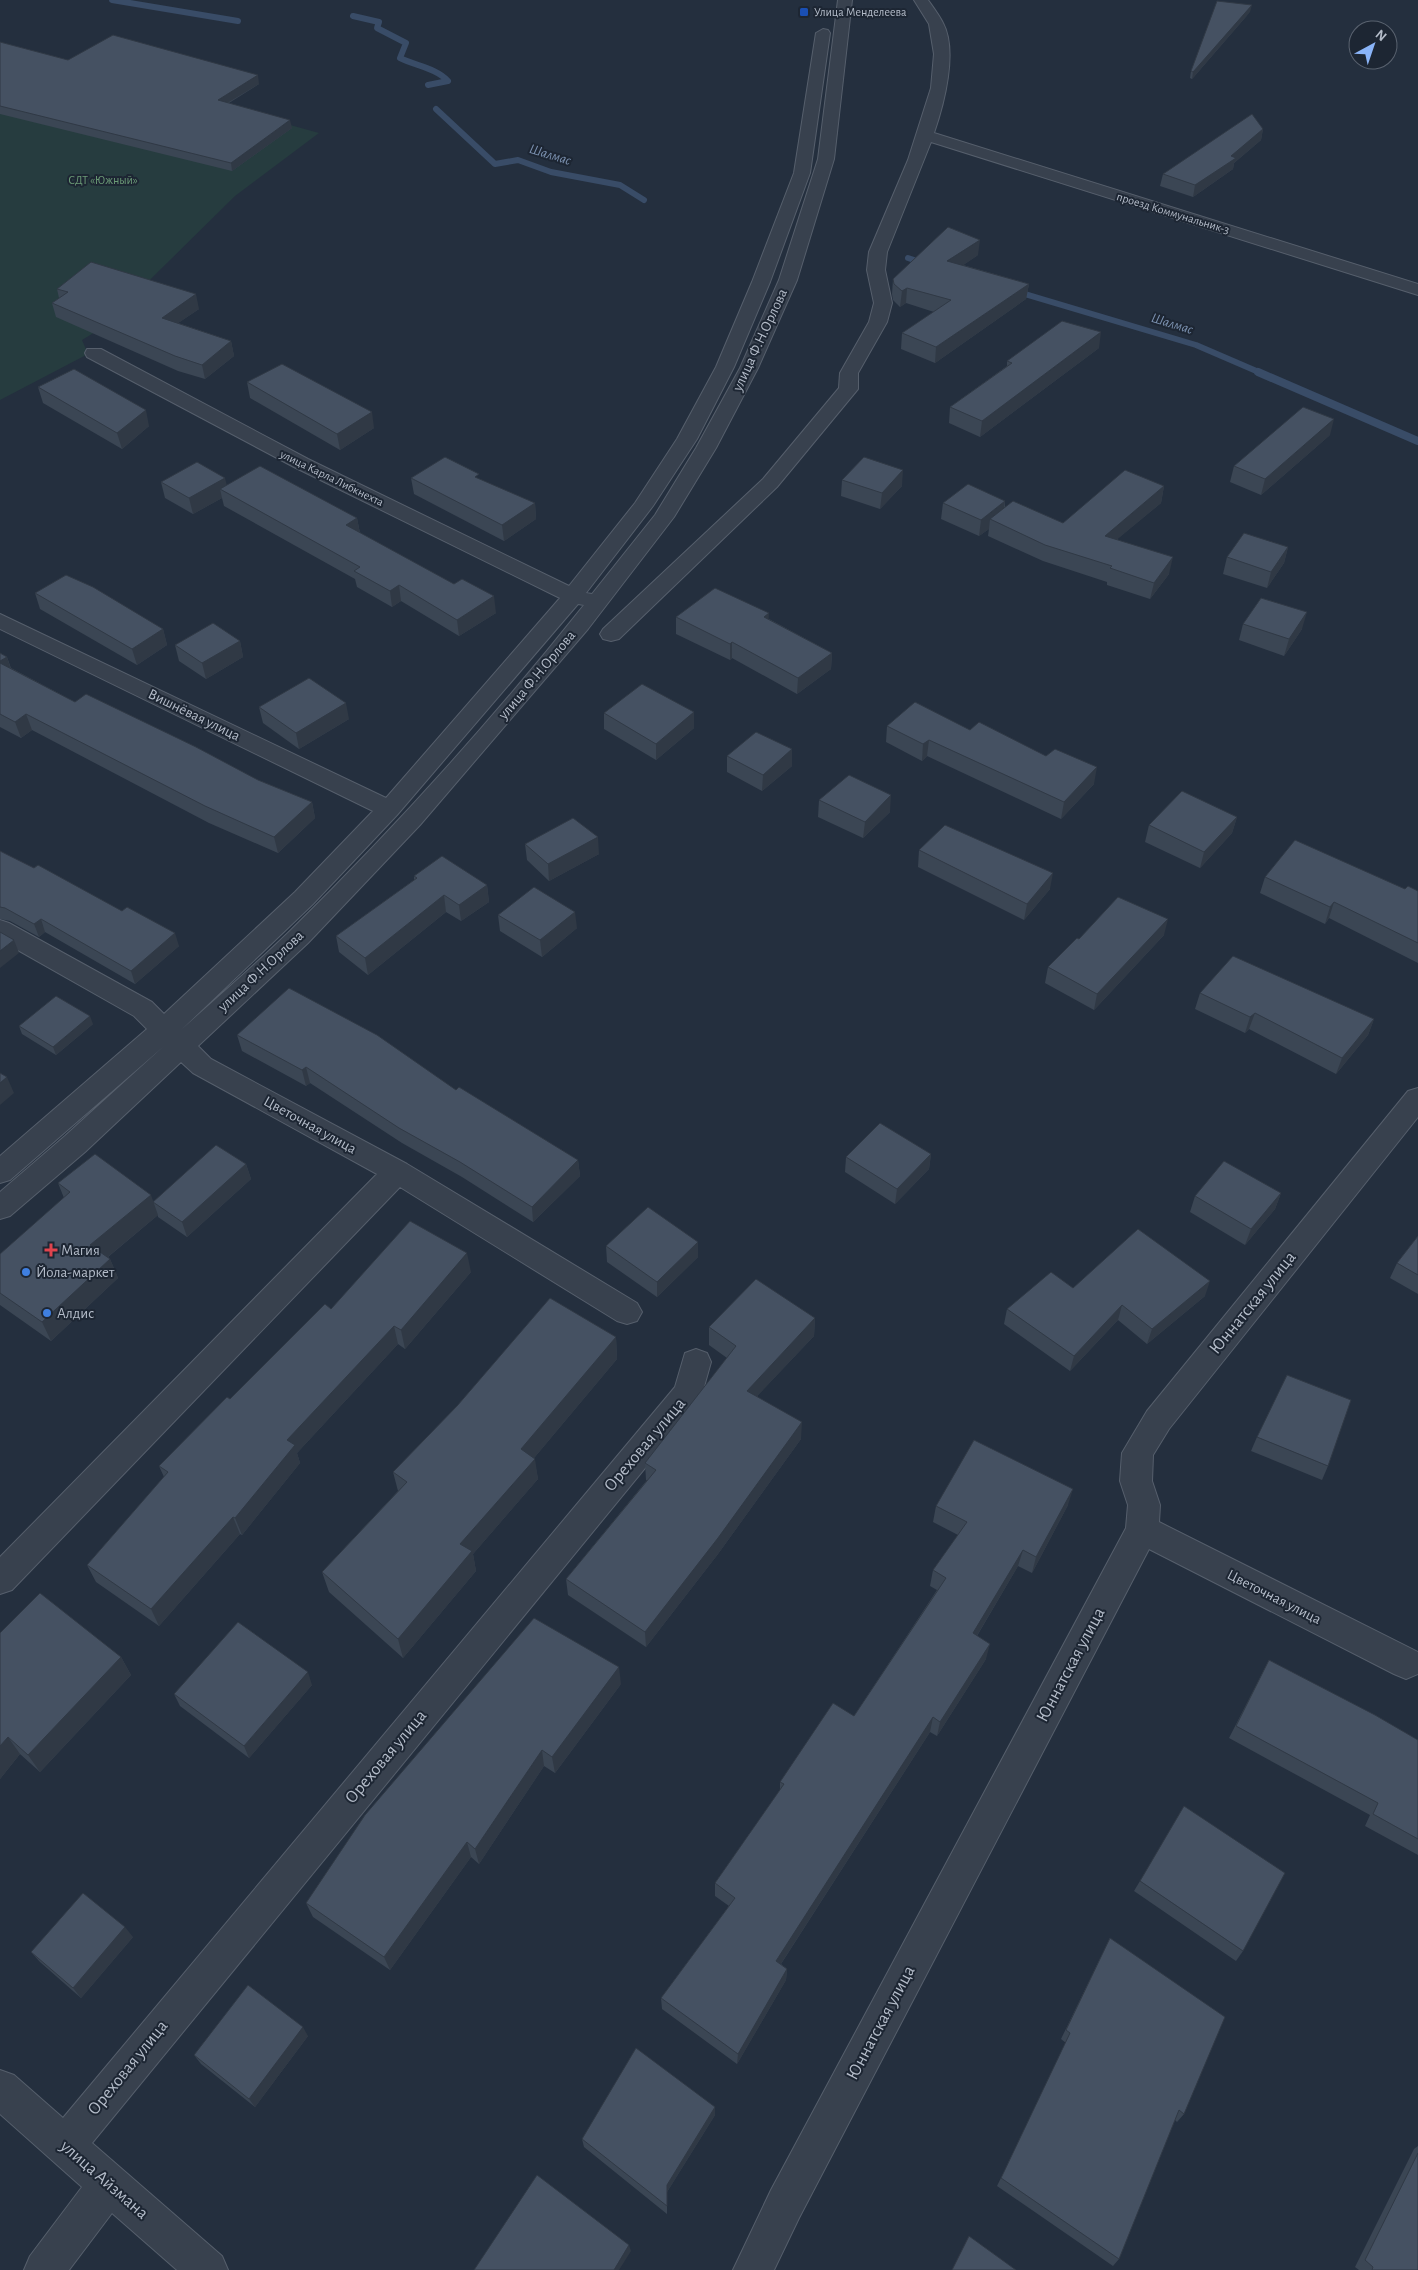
<svg xmlns="http://www.w3.org/2000/svg" width="1418" height="2270" viewBox="0 0 1418 2270" font-family="'Alegreya Sans',sans-serif">
<style>
.green{fill:#263c3f}
.lines{fill:none;stroke-linecap:round;stroke-linejoin:round}
.stream-far1{stroke:#394c67;stroke-width:6}
.stream{stroke:#394c67;stroke-width:8}
.minor-casing{stroke:#565f6c;stroke-width:2}
.minor{fill:#38414e;fill-rule:evenodd}
.wall{fill:#3b4654}
.shaded-wall{fill:#303945}
.building{fill:#455162;stroke:#303945}
.transit-dot{fill:#1a4fb4;stroke:#1d2633;stroke-width:2}
.health-dot{fill:#e0444e;stroke:#1d2633;stroke-width:2}
.shop-dot{fill:#3f7fe0;stroke:#1d2633;stroke-width:2}
.labels{text-anchor:middle;dominant-baseline:central;stroke-width:4;stroke-linejoin:round;paint-order:stroke}
.far-poi-label{font-size:12px;fill:#b4bcc9;stroke:#1d2633;text-anchor:start}
.far-park-label{font-size:12px;fill:#6b9a76;stroke:#1d2633}
.far-street-label{font-size:12px;fill:#b4bcc9;stroke:#1d2633}
.far-water-label{font-size:14px;font-style:italic;fill:#7c92b1;stroke:#1d2633}
.street-label{font-size:15px;fill:#b4bcc9;stroke:#1d2633}
.poi-label{font-size:15px;fill:#b4bcc9;stroke:#1d2633;text-anchor:start}
.near-street-label{font-size:18px;fill:#b4bcc9;stroke:#1d2633}
</style>
<rect width="100%" height="100%" fill="#242f3e"/>
<!-- green -->
<polygon class="green" points="0,45 319,133 235,196 100,329 82,340 88,354 0,400"/>
<g class="lines">
<!-- stream-far1 -->
<g class="stream-far1">
<polyline points="112,0 238,21"/>
<path d="M353 16 379 22 377 28 406 43 400 58C416 66 436 68 448 81L428 85"/>
<polyline points="436,109 495,164 518,160 551,172 620,185 644,200"/>
<polyline points="908,258 926,264"/>
<polyline points="1015,291 1196,345 1261,373"/>
</g>
<!-- stream -->
<polyline class="stream" points="1258,372 1418,441"/>
<defs>
<g id="minor">
<path d="M838 0H852L834 159 797 280 758 368 716 448 674 517 588 629 420 825 308 943 198 1046 211 1059 407 1164 637 1303 642 1312 637 1321 627 1324 617 1321 400 1187 12 1590 0 1594V1557L377 1174 193 1073 181 1062 85 1152 10 1216 0 1219V1192L65 1136 164 1046 10 1180 0 1183V1156L147 1029 134 1016 0 940V920L9 923 152 1002 164 1014 295 892 373 811 0 629V614L386 798 560 598 294 467 87 357 85 353 87 349H101L308 459 569 586 635 503 677 439 716 367 752 282 794 173 816 33 823 29 828 30 830 33 810 173 770 282 734 367 697 439 653 506 586 593 592 594 655 515 696 448 740 368 779 280 818 159ZM578 604 584 605C494 718 393 830 290 931 255 965 218 997 181 1030L313 904 397 815Z"/>
<path d="M914 0H928C933 7 939 15 943 23 958 51 944 104 934 133L1418 284V295L931 142 887 252 885 270 892 303 887 322 858 373V389L777 487 619 639 611 641 603 639 600 634 603 629 763 479 839 388 840 373 869 322 874 303 867 270 869 252 908 160 931 88 934 54 929 24Z"/>
<polygon points="1418,1088 1418,1117 1169,1429 1153,1455 1152,1481 1160,1505 1159,1522 1418,1652 1418,1674 1406,1679 1394,1674 1149,1549 799,2218 774,2270 733,2270 771,2190 1126,1528 1128,1505 1120,1481 1122,1453 1147,1411 1408,1091"/>
<polygon points="696,1349 707,1353 711,1362 700,1401 92,2143 222,2256 228,2270 177,2270 112,2213 69,2270 24,2270 30,2256 82,2187 0,2114 0,2070 14,2075 63,2118 675,1387 685,1353"/>
</g>
</defs>
<!-- minor casing -->
<use href="#minor" class="minor-casing"/>
<!-- minor -->
<use href="#minor" class="minor"/>
</g>
<!-- wall -->
<g class="wall">
<polygon points="1250,12 1192,79 1190,78 1191,71"/>
<polygon points="0,42 68,60 259,84 229,103 292,128 232,171 0,114"/>
<polygon points="1263,129 1261,140 1234,163 1233,169 1193,197 1160,186 1163,174"/>
<polygon points="978,255 963,265 1029,284 1026,299 935,363 901,349 902,333 934,312 906,303 900,307 893,300 892,294 893,279"/>
<polygon points="57,289 199,309 178,323 231,341 234,356 205,379 178,371 56,317 52,303 59,298"/>
<polygon points="1099,348 980,437 949,423 950,407 1007,366 1007,361"/>
<polygon points="247,382 374,428 340,450 250,398"/>
<polygon points="38,387 149,426 122,449 43,403"/>
<polygon points="1330,435 1261,495 1230,482 1234,466"/>
<polygon points="411,478 535,503 536,519 504,541 414,494"/>
<polygon points="842,480 902,486 880,509 841,496"/>
<polygon points="161,482 227,485 357,518 360,533 496,613 459,636 401,601 392,607 357,587 355,579 224,506 222,498 193,514 165,498"/>
<polygon points="1164,486 1161,503 1117,539 1169,574 1150,599 1107,585 1107,582 1043,561 988,536 989,529 979,536 941,519 943,503 1005,501 1005,508 1063,523"/>
<polygon points="1288,547 1284,563 1267,588 1223,574 1227,557"/>
<polygon points="35,593 163,629 167,645 137,665 40,609"/>
<polygon points="676,617 769,619 832,653 831,669 797,694 732,658 730,660 676,634"/>
<polygon points="1243,624 1302,629 1284,656 1239,640"/>
<polygon points="240,641 243,657 206,679 179,661 175,645"/>
<polygon points="0,653 7,657 11,668 75,702 258,780 312,802 315,818 278,853 209,823 32,730 21,738 0,727"/>
<polygon points="259,707 349,719 299,749 263,723"/>
<polygon points="604,713 694,728 656,760 604,729"/>
<polygon points="887,726 970,730 1094,784 1061,819 927,756 922,761 886,742"/>
<polygon points="792,749 792,766 762,791 727,772 727,756"/>
<polygon points="819,800 890,812 863,838 818,817"/>
<polygon points="1237,817 1232,833 1200,868 1145,842 1149,825"/>
<polygon points="525,844 599,854 549,881 527,860"/>
<polygon points="919,850 1050,889 1024,920 918,867"/>
<polygon points="0,851 179,946 135,984 45,932 39,937 10,921 0,919"/>
<polygon points="414,876 487,885 489,902 461,921 446,912 368,975 339,952 336,936 414,880"/>
<polygon points="1265,877 1418,891 1418,963 1329,918 1325,924 1260,893"/>
<polygon points="498,915 577,928 542,957 500,931"/>
<polygon points="1164,935 1094,1010 1045,983 1048,967 1079,939"/>
<polygon points="1200,993 1374,1019 1368,1035 1336,1074 1249,1029 1245,1033 1195,1009"/>
<polygon points="93,1024 56,1055 22,1034 19,1026"/>
<polygon points="237,1035 456,1090 578,1160 580,1176 533,1222 462,1177 402,1143 310,1083 306,1086 242,1051"/>
<polygon points="931,1154 929,1169 895,1204 845,1172 846,1157"/>
<polygon points="246,1164 251,1179 187,1237 158,1217 158,1215 108,1257 110,1259 118,1278 51,1341 0,1305 0,1254 64,1198 58,1183 153,1201"/>
<polygon points="1281,1193 1275,1209 1245,1245 1190,1212 1195,1196"/>
<polygon points="1418,1236 1418,1294 1390,1278 1397,1263"/>
<polygon points="698,1242 698,1257 657,1297 607,1262 606,1246"/>
<polygon points="471,1272 405,1349 398,1344 297,1453 300,1463 242,1535 240,1534 159,1626 96,1582 87,1565 164,1477 159,1466 230,1399 331,1309"/>
<polygon points="1205,1296 1147,1344 1118,1320 1070,1371 1004,1324 1007,1309"/>
<polygon points="815,1318 814,1336 757,1396 801,1439 718,1554 646,1647 568,1595 566,1579 647,1480 646,1480 645,1463 727,1358 709,1345 709,1327"/>
<polygon points="616,1337 617,1359 534,1458 538,1479 473,1554 476,1571 403,1658 329,1592 322,1572 398,1491 393,1472"/>
<polygon points="1257,1437 1328,1466 1322,1480 1251,1451"/>
<polygon points="1068,1505 1032,1573 1018,1566 977,1636 986,1659 937,1736 930,1732 781,1964 787,1969 786,1980 737,2064 662,2009 661,1998 729,1906 715,1896 715,1883 780,1790 780,1782 854,1716 937,1590 930,1586 933,1570 958,1535 933,1522 936,1506"/>
<polygon points="0,1633 121,1657 131,1675 40,1772 20,1754 0,1779"/>
<polygon points="1269,1660 1418,1740 1418,1855 1365,1826 1370,1815 1229,1738"/>
<polygon points="621,1684 555,1773 544,1766 479,1864 471,1857 390,1970 313,1917 306,1903"/>
<polygon points="312,1685 249,1758 180,1706 174,1694"/>
<polygon points="1140,1881 1243,1951 1236,1961 1134,1891"/>
<polygon points="133,1937 81,1998 40,1962 31,1952"/>
<polygon points="1110,1938 1184,2114 1177,2122 1175,2120 1119,2259 1113,2266 997,2186 1066,2043 1061,2039"/>
<polygon points="308,2036 255,2107 201,2064 194,2055"/>
<polygon points="715,2107 715,2115 667,2192 667,2214 584,2147 582,2139"/>
<polygon points="1418,2146 1418,2270 1359,2270 1355,2267 1414,2149"/>
</g>
<!-- shaded-wall -->
<g class="shaded-wall">
<polygon points="1252,5 1250,12 1192,79 1193,72"/>
<polygon points="258,75 259,84 219,108 218,100"/>
<polygon points="290,120 292,128 232,171 231,163"/>
<polygon points="1263,129 1261,140 1234,163 1233,169 1193,197 1195,185"/>
<polygon points="980,240 978,255 946,277 947,261"/>
<polygon points="1029,284 1026,299 935,363 936,347"/>
<polygon points="907,288 906,303 900,307 902,291"/>
<polygon points="196,294 199,309 165,332 162,318"/>
<polygon points="1101,332 1099,348 980,437 982,421"/>
<polygon points="231,341 234,356 205,379 202,365"/>
<polygon points="146,410 149,426 122,449 117,433"/>
<polygon points="372,412 374,428 340,450 337,434"/>
<polygon points="1334,419 1330,435 1261,495 1265,479"/>
<polygon points="903,470 902,486 880,509 882,493"/>
<polygon points="225,478 229,494 220,489 222,498 193,514 189,498"/>
<polygon points="1164,486 1161,503 1102,552 1105,536"/>
<polygon points="1005,501 1003,517 990,519 989,529 979,536 981,520"/>
<polygon points="535,503 536,519 504,541 502,525"/>
<polygon points="357,518 360,534 346,525"/>
<polygon points="1288,547 1284,563 1267,588 1271,572"/>
<polygon points="1173,557 1169,574 1150,599 1154,583"/>
<polygon points="399,585 401,601 392,607 390,591"/>
<polygon points="494,596 496,613 459,636 457,620"/>
<polygon points="1307,612 1302,629 1284,656 1289,639"/>
<polygon points="769,613 768,630 764,617"/>
<polygon points="163,629 167,645 137,665 132,649"/>
<polygon points="240,641 243,657 206,679 202,663"/>
<polygon points="732,642 732,658 730,660 730,644"/>
<polygon points="832,653 831,669 797,694 798,678"/>
<polygon points="7,657 12,673 0,667 0,661"/>
<polygon points="346,703 349,719 299,749 296,733"/>
<polygon points="694,712 694,728 656,760 656,744"/>
<polygon points="26,714 32,730 21,738 15,722"/>
<polygon points="929,740 927,756 922,761 923,744"/>
<polygon points="792,749 792,766 762,791 763,775"/>
<polygon points="1097,767 1094,784 1061,819 1064,802"/>
<polygon points="891,795 890,812 863,838 865,822"/>
<polygon points="312,802 315,818 278,853 274,837"/>
<polygon points="1237,817 1232,833 1200,868 1204,852"/>
<polygon points="598,837 599,854 549,881 548,864"/>
<polygon points="1053,873 1050,889 1024,920 1027,904"/>
<polygon points="487,885 489,902 461,921 459,905"/>
<polygon points="444,895 446,912 368,975 365,958"/>
<polygon points="1334,902 1329,918 1325,924 1330,907"/>
<polygon points="575,912 577,928 542,957 540,940"/>
<polygon points="41,919 45,932 39,937 34,924"/>
<polygon points="1168,919 1164,935 1094,1010 1097,994"/>
<polygon points="175,933 179,946 135,984 131,971"/>
<polygon points="14,940 19,953 0,968 0,951"/>
<polygon points="1255,1013 1249,1029 1245,1033 1250,1017"/>
<polygon points="90,1016 93,1024 56,1055 53,1047"/>
<polygon points="1374,1019 1368,1035 1336,1074 1342,1058"/>
<polygon points="306,1067 310,1083 306,1086 302,1070"/>
<polygon points="7,1077 14,1093 0,1105 0,1083"/>
<polygon points="931,1154 929,1169 895,1204 897,1189"/>
<polygon points="578,1160 580,1176 533,1222 532,1207"/>
<polygon points="246,1164 251,1179 187,1237 182,1222"/>
<polygon points="1281,1193 1275,1209 1245,1245 1251,1229"/>
<polygon points="151,1195 158,1215 98,1265 90,1245"/>
<polygon points="698,1242 698,1257 657,1297 657,1282"/>
<polygon points="467,1253 471,1272 405,1349 401,1330"/>
<polygon points="110,1259 118,1278 51,1341 42,1322"/>
<polygon points="1210,1281 1205,1296 1147,1344 1152,1329"/>
<polygon points="1122,1305 1118,1320 1070,1371 1074,1356"/>
<polygon points="815,1318 814,1336 746,1408 747,1391"/>
<polygon points="394,1326 398,1344 297,1453 300,1463 242,1535 235,1518 287,1440"/>
<polygon points="616,1337 617,1359 524,1470 521,1449"/>
<polygon points="802,1422 801,1439 718,1554 646,1647 645,1632"/>
<polygon points="535,1459 538,1479 473,1554 476,1571 403,1658 398,1639 460,1544"/>
<polygon points="1073,1489 1068,1505 1032,1573 1036,1557"/>
<polygon points="233,1517 240,1534 159,1626 151,1609"/>
<polygon points="1023,1550 1018,1566 969,1649 973,1633"/>
<polygon points="990,1644 986,1659 937,1736 940,1722"/>
<polygon points="121,1657 131,1675 40,1772 28,1755"/>
<polygon points="619,1667 621,1684 555,1773 552,1757"/>
<polygon points="308,1672 312,1685 249,1758 244,1746"/>
<polygon points="933,1717 930,1732 775,1973 776,1961"/>
<polygon points="8,1737 20,1754 0,1779 0,1746"/>
<polygon points="542,1750 544,1766 479,1864 475,1849"/>
<polygon points="467,1842 471,1857 390,1970 384,1957"/>
<polygon points="125,1927 133,1937 81,1998 73,1988"/>
<polygon points="787,1969 786,1980 737,2064 738,2054"/>
<polygon points="303,2027 308,2036 255,2107 249,2099"/>
<polygon points="715,2107 715,2115 667,2192 667,2214 667,2185"/>
<polygon points="629,2245 631,2251 619,2270 614,2270"/>
</g>
<!-- building -->
<g class="building">
<polygon points="1217,1 1252,5 1193,72 1191,71"/>
<polygon points="113,35 258,75 218,100 290,120 231,163 0,106 0,42 68,60"/>
<polygon points="1252,114 1263,129 1231,156 1236,158 1195,185 1163,174"/>
<polygon points="948,227 980,240 947,261 1029,284 936,347 902,333 951,300 907,288 902,291 894,284 893,279"/>
<polygon points="91,262 196,294 162,318 231,341 202,365 175,356 52,303 68,292 57,289"/>
<polygon points="1062,321 1101,332 982,421 950,407 1012,363 1007,361"/>
<polygon points="282,364 372,412 337,434 247,382"/>
<polygon points="74,369 146,410 117,433 38,387"/>
<polygon points="1303,407 1334,419 1265,479 1234,466"/>
<polygon points="445,457 479,474 475,477 535,503 502,525 411,478"/>
<polygon points="864,457 903,470 882,493 842,480"/>
<polygon points="197,462 225,478 189,498 161,482"/>
<polygon points="260,466 357,518 346,525 454,584 462,579 494,596 457,620 399,585 390,591 354,571 360,567 220,489"/>
<polygon points="1125,470 1164,486 1105,536 1173,557 1154,583 1110,568 1112,566 1045,545 990,519 1013,501 1063,523"/>
<polygon points="968,484 1005,501 981,520 943,503"/>
<polygon points="1244,533 1288,547 1271,572 1227,557"/>
<polygon points="66,575 93,587 163,629 132,649 35,593"/>
<polygon points="715,588 769,613 764,617 832,653 798,678 732,642 730,644 676,617"/>
<polygon points="1261,598 1307,612 1289,639 1243,624"/>
<polygon points="213,623 240,641 202,663 175,645"/>
<polygon points="0,653 7,657 0,661"/>
<polygon points="0,663 75,702 86,694 196,747 258,780 312,802 274,837 205,806 26,714 15,722 0,714"/>
<polygon points="309,678 346,703 296,733 259,707"/>
<polygon points="642,684 694,712 656,744 604,713"/>
<polygon points="915,702 970,730 979,722 1046,756 1055,749 1097,767 1064,802 929,740 923,744 887,726"/>
<polygon points="756,732 792,749 763,775 727,756"/>
<polygon points="849,775 891,795 865,822 819,800"/>
<polygon points="1182,791 1237,817 1204,852 1149,825"/>
<polygon points="573,818 598,837 548,864 525,844"/>
<polygon points="945,825 1053,873 1027,904 919,850"/>
<polygon points="1295,840 1405,889 1408,886 1418,891 1418,943 1334,902 1330,907 1265,877"/>
<polygon points="0,851 34,868 38,865 122,911 127,907 175,933 131,971 41,919 34,924 5,908 0,907"/>
<polygon points="442,856 487,885 459,905 444,895 365,958 336,936 417,878 414,876"/>
<polygon points="534,887 575,912 540,940 498,915"/>
<polygon points="1118,897 1168,919 1097,994 1048,967 1077,938 1079,939"/>
<polygon points="0,932 14,940 0,951"/>
<polygon points="1233,956 1374,1019 1342,1058 1255,1013 1250,1017 1200,993"/>
<polygon points="289,988 377,1035 456,1090 459,1087 578,1160 532,1207 460,1162 399,1128 306,1067 302,1070 237,1035"/>
<polygon points="56,996 90,1016 53,1047 19,1026"/>
<polygon points="0,1073 7,1077 0,1083"/>
<polygon points="880,1123 931,1154 897,1189 846,1157"/>
<polygon points="216,1145 246,1164 182,1222 153,1202"/>
<polygon points="95,1154 151,1195 90,1245 110,1259 42,1322 0,1293 0,1254 70,1192 58,1183"/>
<polygon points="1224,1161 1281,1193 1251,1229 1195,1196"/>
<polygon points="648,1207 698,1242 657,1282 606,1246"/>
<polygon points="410,1221 467,1253 401,1330 394,1326 287,1440 295,1445 235,1518 233,1517 151,1609 87,1565 168,1472 159,1466 227,1397 230,1399 325,1304 331,1309"/>
<polygon points="1138,1229 1210,1281 1152,1329 1122,1305 1074,1356 1007,1309 1051,1272 1073,1288"/>
<polygon points="1418,1236 1418,1275 1397,1263"/>
<polygon points="756,1279 815,1318 747,1391 802,1422 718,1538 645,1632 566,1579 656,1470 645,1463 736,1346 709,1327"/>
<polygon points="550,1298 616,1337 521,1449 535,1459 460,1544 472,1551 398,1639 322,1572 407,1482 393,1472 457,1406"/>
<polygon points="1287,1375 1351,1400 1328,1466 1257,1437"/>
<polygon points="974,1440 1073,1489 1036,1557 1023,1550 973,1633 990,1644 940,1722 933,1717 776,1961 787,1969 738,2054 661,1998 735,1898 715,1883 784,1784 780,1782 833,1703 854,1716 946,1578 933,1570 967,1522 936,1506"/>
<polygon points="40,1593 121,1657 28,1755 8,1737 0,1746 0,1633"/>
<polygon points="534,1618 619,1667 552,1757 542,1750 475,1849 467,1842 384,1957 306,1903 365,1815"/>
<polygon points="238,1622 308,1672 244,1746 174,1694"/>
<polygon points="1269,1660 1375,1715 1418,1740 1418,1839 1373,1814 1378,1803 1236,1726"/>
<polygon points="1184,1806 1285,1873 1243,1951 1140,1881"/>
<polygon points="83,1893 125,1927 73,1988 31,1952"/>
<polygon points="1110,1938 1225,2017 1184,2114 1179,2110 1119,2259 1001,2178 1070,2033 1066,2030"/>
<polygon points="248,1985 303,2027 249,2099 194,2055"/>
<polygon points="636,2048 715,2107 667,2185 667,2206 582,2139"/>
<polygon points="1418,2153 1418,2270 1372,2270 1373,2267 1365,2260"/>
<polygon points="537,2175 629,2245 614,2270 474,2270"/>
<polygon points="969,2236 1016,2270 952,2270"/>
</g>
<!-- markers -->
<rect class="transit-dot" x="799" y="7" width="10" height="10" rx="2.5"/>
<path class="health-dot" d="M48.5 1242.5h5v5h5v5h-5v5h-5v-5h-5v-5h5z"/>
<g class="shop-dot">
<circle cx="26" cy="1272" r="5"/>
<circle cx="47" cy="1313" r="5"/>
</g>
<g class="labels">
<!-- far-poi labels -->
<g class="far-poi-label">
<text x="814" y="12">Улица Менделеева</text>
</g>
<!-- far-park labels -->
<g class="far-park-label">
<text x="103" y="180">СДТ «Южный»</text>
</g>
<!-- far-street labels -->
<g class="far-street-label">
<text transform="translate(1173 213) rotate(17)">проезд Коммунальник-3</text>
<text transform="translate(332 478) rotate(26)">улица Карла Либкнехта</text>
</g>
<!-- far-water labels -->
<g class="far-water-label">
<text transform="translate(550 155) rotate(17)">Шалмас</text>
<text transform="translate(1172 324) rotate(17)">Шалмас</text>
</g>
<!-- street labels -->
<g class="street-label">
<text transform="translate(760 340) rotate(-65)">улица Ф.Н.Орлова</text>
<text transform="translate(537 675) rotate(-50)">улица Ф.Н.Орлова</text>
<text transform="translate(194 715) rotate(26)">Вишнёвая улица</text>
<text transform="translate(261 971) rotate(-43)">улица Ф.Н.Орлова</text>
<text transform="translate(310 1125) rotate(29)">Цветочная улица</text>
<text transform="translate(1274 1597) rotate(27)">Цветочная улица</text>
</g>
<!-- poi labels -->
<g class="poi-label">
<text x="61" y="1250">Магия</text>
<text x="36" y="1272">Йола-маркет</text>
<text x="57" y="1313">Алдис</text>
</g>
<!-- near-street labels -->
<g class="near-street-label">
<text transform="translate(1253 1303) rotate(-51)">Юннатская улица</text>
<text transform="translate(645 1445) rotate(-50)">Ореховая улица</text>
<text transform="translate(1071 1665) rotate(-62)">Юннатская улица</text>
<text transform="translate(386 1757) rotate(-50)">Ореховая улица</text>
<text transform="translate(881 2023) rotate(-62)">Юннатская улица</text>
<text transform="translate(128 2068) rotate(-51)">Ореховая улица</text>
<text transform="translate(104 2180) rotate(41)">улица Айзмана</text>
</g>
</g>
<!-- north arrow -->
<g transform="translate(1373 45) rotate(40)"><circle r="24" fill="#1d2633" stroke="#59626f"/>
<path d="M0-4L9 19L0 12L-9 19Z" fill="#8ab4f8"/>
<text y="-8" font-size="14" font-weight="bold" text-anchor="middle" fill="#b4bcc9">N</text>
</g>
</svg>
